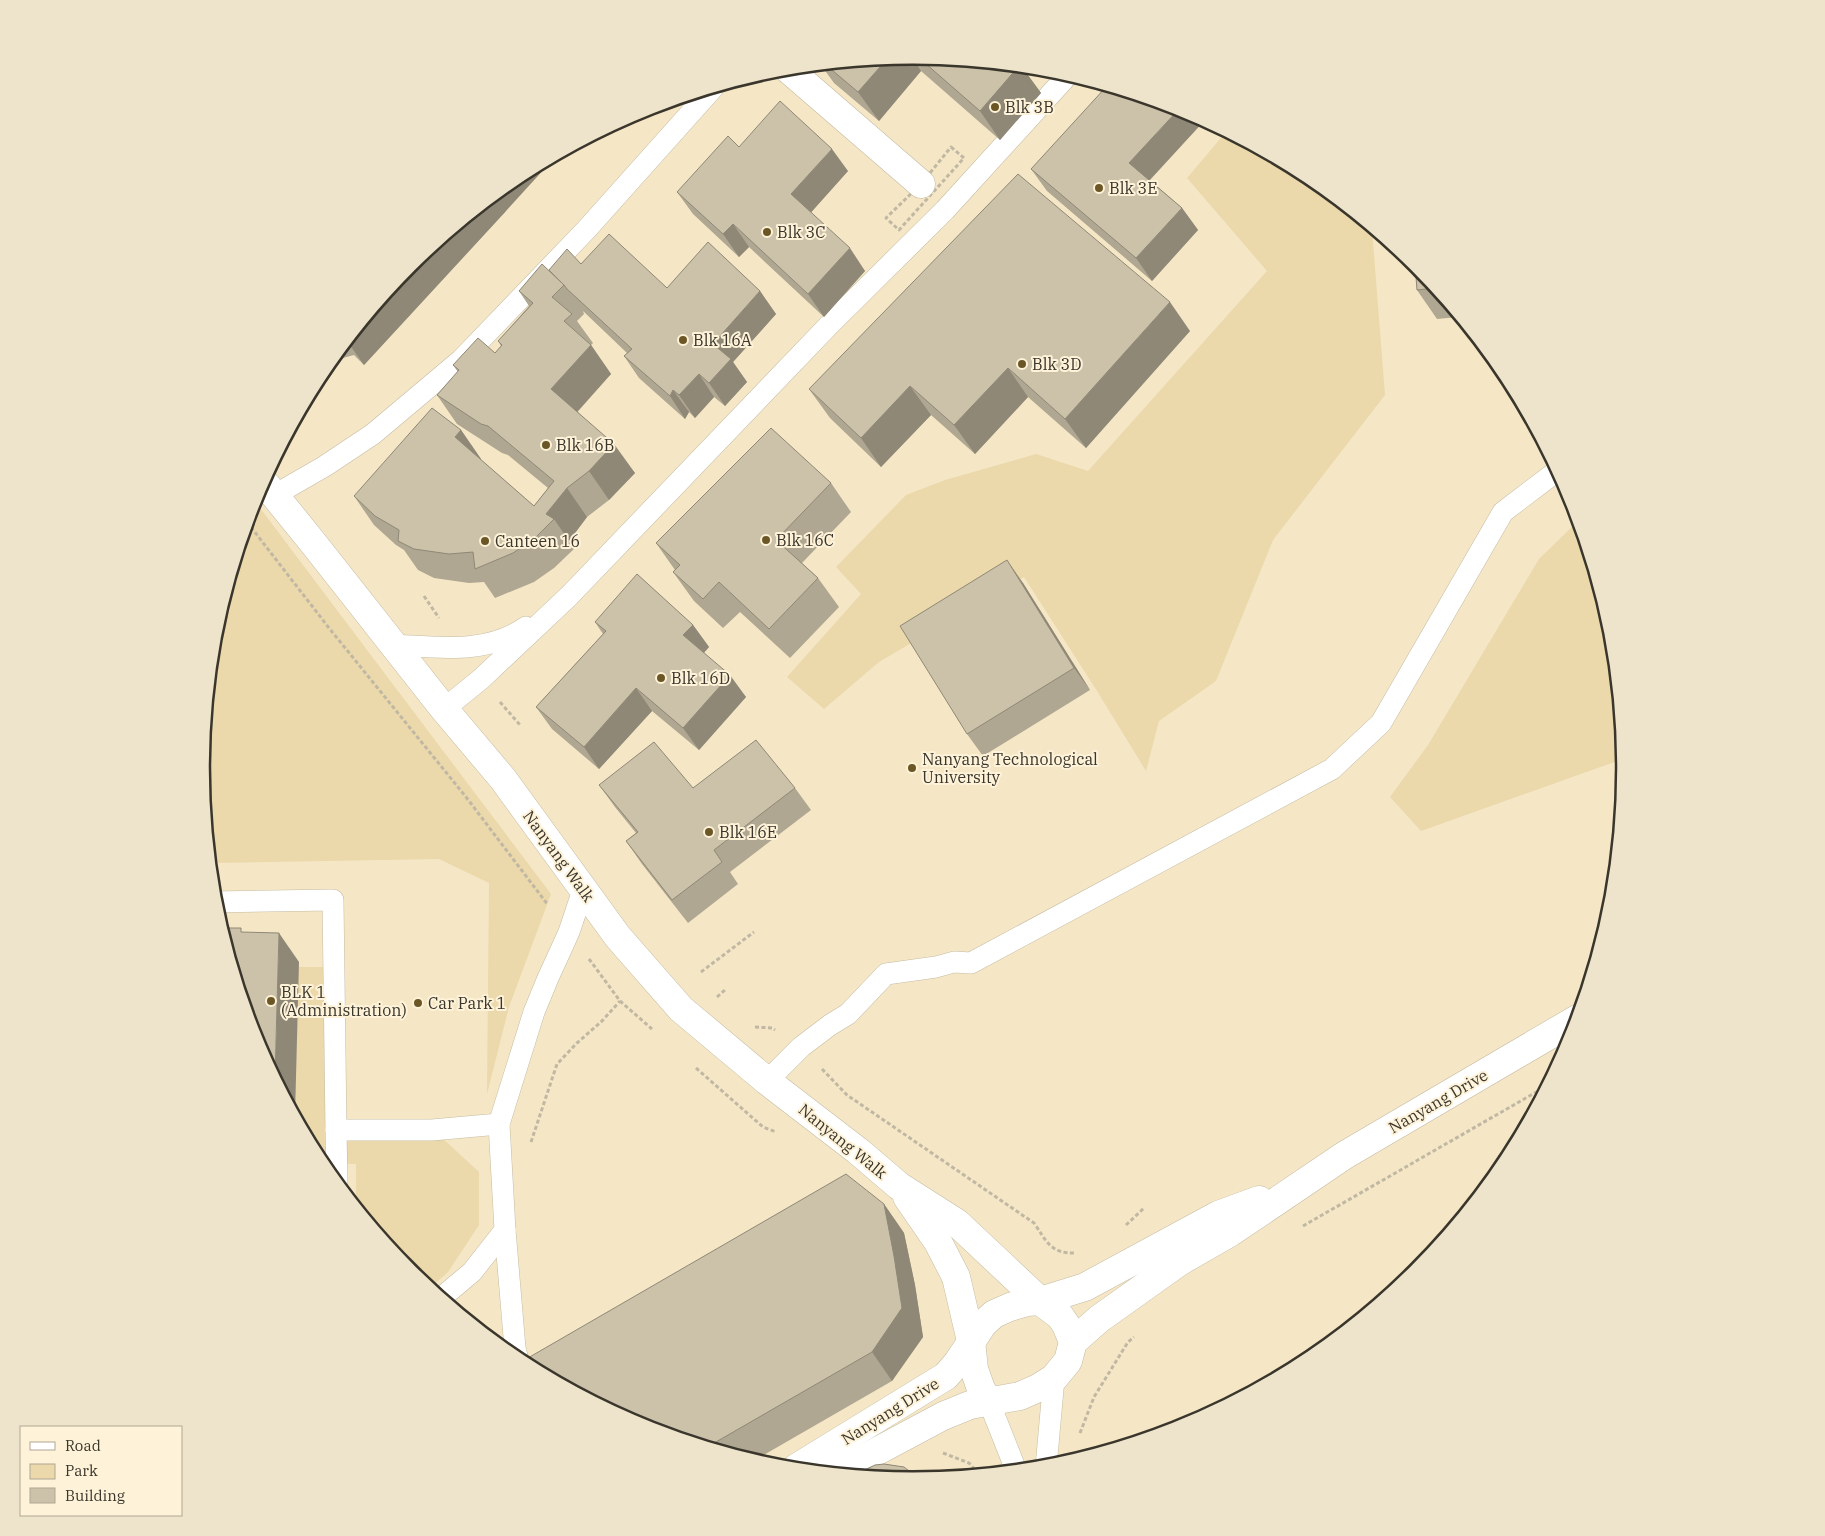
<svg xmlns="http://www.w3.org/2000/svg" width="1825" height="1536" viewBox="0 0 1825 1536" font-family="'IBM Plex Serif',serif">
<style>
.built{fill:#f5e7c6}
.green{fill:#ebd8ab}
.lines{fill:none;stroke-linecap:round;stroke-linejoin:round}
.service-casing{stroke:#c5bba2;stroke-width:22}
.minor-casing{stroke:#c5bba2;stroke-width:29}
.path{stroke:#c1b8a3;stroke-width:3;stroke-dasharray:4 2.5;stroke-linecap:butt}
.service{stroke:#fff;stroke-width:21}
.minor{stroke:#fff;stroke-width:28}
.wall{fill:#afa791}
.shaded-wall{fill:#8f8876}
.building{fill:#ccc2a9;stroke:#8f8876}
.poi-dot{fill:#6a5725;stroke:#fef3d9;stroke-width:2}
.labels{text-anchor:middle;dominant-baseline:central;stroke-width:4;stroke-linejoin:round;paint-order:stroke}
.poi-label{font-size:16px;fill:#3a362c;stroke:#fef3d9;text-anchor:start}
.street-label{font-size:16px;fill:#3a362c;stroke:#fef3d9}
.rim{fill:none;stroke:#3a362c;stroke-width:2.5}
</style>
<rect width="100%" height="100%" fill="#fef3d9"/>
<!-- built -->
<circle class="built" cx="912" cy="768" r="709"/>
<!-- green -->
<g class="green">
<polygon points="1226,132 1308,176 1372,229 1385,395 1273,540 1216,681 1159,721 1146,771 1097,691 1024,577 879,662 824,709 787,677 861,594 836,567 906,495 945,480 1036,454 1088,471 1267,271 1187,178"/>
<polygon points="254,500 551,894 509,1007 487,1094 489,883 439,859 210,863 201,768 214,629"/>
<polygon points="1578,521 1611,629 1623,759 1421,831 1390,797 1428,745 1539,559"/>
<polygon points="294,967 333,967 335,1136 441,1137 479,1172 479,1225 448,1272 430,1288 409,1271 356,1207 356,1164 321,1163 295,1116"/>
</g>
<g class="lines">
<defs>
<g id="service">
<polyline points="273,496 325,466 373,434 461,360 586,230 713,88"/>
<path d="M392 645C437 647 487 655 526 627"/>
<polyline points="444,709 481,679 569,596 831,323 945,210 1068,75"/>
<polyline points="214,902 333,900 336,1130"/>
<polyline points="767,1081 801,1047 830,1025 848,1014 886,974 936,967 954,962 971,963 1332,769 1381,723 1503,512 1557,471"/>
<polyline points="337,1183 336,1130 432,1130 499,1124"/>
<polyline points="441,1298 472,1272 505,1230"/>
<polyline points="518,1360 515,1348 505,1230 499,1124 534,1012 548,978 569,932 583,890"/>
<polyline points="989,1402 1016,1470"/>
<polyline points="1046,1467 1054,1378"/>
</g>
<g id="minor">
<polyline points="788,69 921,184"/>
<polyline points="263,481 314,544 444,709 503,779 618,937 681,1009 767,1081 858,1151 899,1186 957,1223 1040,1301 1060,1316 1066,1325 1073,1342 1068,1361 1054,1378 1038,1388 1020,1396 970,1405 943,1416 838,1472"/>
<polyline points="907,1197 938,1242 956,1277 971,1341 974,1369 981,1389 989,1402"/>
<polyline points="1073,1342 1099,1319 1179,1262 1231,1232 1345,1155 1577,1019"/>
<polyline points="796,1468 946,1376 958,1362 983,1324 994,1314 1010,1307 1027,1302 1040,1301 1085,1287 1218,1215 1259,1200"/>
</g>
</defs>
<!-- service casing -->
<use href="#service" class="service-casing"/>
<!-- minor casing -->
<use href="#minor" class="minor-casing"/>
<!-- path -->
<g class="path">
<polygon points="951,147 964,158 899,230 886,218 921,184"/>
<polyline points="247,522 329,628 466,797 548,905"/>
<polyline points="424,596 439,618"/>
<polyline points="500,702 520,725"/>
<polyline points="589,959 620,1001 652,1029"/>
<polyline points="701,972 754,932"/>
<polyline points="717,997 726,989"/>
<polyline points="755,1027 772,1028 775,1030"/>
<polyline points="696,1068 763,1127 776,1132"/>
<path d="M822 1069 847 1095 1034 1223C1047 1242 1051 1254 1076 1253"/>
<polyline points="531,1142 557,1064 577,1043 602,1021 620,1001"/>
<polyline points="1126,1225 1144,1208"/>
<polyline points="1303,1226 1545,1087"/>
<polyline points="1080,1433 1094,1397 1128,1342 1134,1337"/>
<polyline points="943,1453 969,1463 978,1473"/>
</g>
<!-- service -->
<use href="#service" class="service"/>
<!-- minor -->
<use href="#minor" class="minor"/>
</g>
<!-- wall -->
<g class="wall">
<polygon points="912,56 1022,67 1041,93 1000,140 921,71 879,121 834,83 821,65"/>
<polygon points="1204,121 1150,180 1182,208 1198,230 1152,281 1047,191 1031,169"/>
<polygon points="739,147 848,171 811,212 865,271 824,317 749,247 739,257 693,214 677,192"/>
<polygon points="506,211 364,365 354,355 343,358 326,376 322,371 409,265"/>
<polygon points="581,264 667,288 760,291 776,314 733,362 747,382 725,406 714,397 695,418 689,412 685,419 639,378 624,356 627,353 583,311 584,314 577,321 593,343 591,345 611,374 577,411 635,473 609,500 587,517 569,541 574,549 554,568 534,582 495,598 484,582 469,583 434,578 418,570 404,550 396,545 374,525 354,496 461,430 481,459 481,460 534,506 548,488 508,455 502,453 457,424 437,395 458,372 453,365 495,353 501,346 498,341 529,306 519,291 549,270"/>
<polygon points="1416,265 1458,317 1437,319 1417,290"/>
<polygon points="1190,331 1086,448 1028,397 975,454 931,415 881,467 830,418 809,389"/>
<polygon points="831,483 851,512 802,563 818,578 839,607 790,658 740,612 723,628 694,601 673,572 675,570 656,543"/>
<polygon points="1023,583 1090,690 983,756 967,734"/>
<polygon points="595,622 693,625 709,647 704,653 746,697 699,750 652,711 599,769 552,729 536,707 603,634"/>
<polygon points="599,785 693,788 795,788 811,810 730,872 738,884 688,923 642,864 626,841 636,833 615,807"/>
<polygon points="884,1204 904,1233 915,1285 923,1337 892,1381 755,1460 640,1425"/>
</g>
<!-- shaded-wall -->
<g class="shaded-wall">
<polygon points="911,56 921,71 879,121 858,92 887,59"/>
<polygon points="1018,67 1022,67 1041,93 1000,140 980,111"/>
<polygon points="1179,109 1185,111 1204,121 1145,185 1129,163"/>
<polygon points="832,149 848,171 807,217 791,194"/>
<polygon points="557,155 506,211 364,365 347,341 406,269 411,263 517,176"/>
<polygon points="1182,208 1198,230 1152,281 1136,258"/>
<polygon points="733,224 749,247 739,257 723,234"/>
<polygon points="850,248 865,271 824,317 808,294"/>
<polygon points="760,291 776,314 733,362 747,382 725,406 709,383 713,344"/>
<polygon points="1170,302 1190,331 1086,448 1065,419"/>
<polygon points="591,345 611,374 572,418 551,389"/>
<polygon points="339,351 343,358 326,376 323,370"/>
<polygon points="1008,368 1028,397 975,454 954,425"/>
<polygon points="699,374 714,397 695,418 679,395"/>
<polygon points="910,386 931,415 881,467 861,438"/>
<polygon points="673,390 689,412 685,419 670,396"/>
<polygon points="461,430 481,459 475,466 455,437"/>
<polygon points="614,444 635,473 609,500 589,471"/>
<polygon points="567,488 587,517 569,541 554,519 546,514"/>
<polygon points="1007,560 1023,583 1090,690 1074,668"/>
<polygon points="693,625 709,647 699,658 683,635"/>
<polygon points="730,675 746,697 699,750 683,728"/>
<polygon points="636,688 652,711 599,769 584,747"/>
<polygon points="279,933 299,962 295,1115 275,1078"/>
<polygon points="884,1204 904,1233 915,1285 923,1337 892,1381 872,1352"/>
</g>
<!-- building -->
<g class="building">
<polygon points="918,57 1018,67 980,111"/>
<polygon points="887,59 858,92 826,65"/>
<polygon points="1106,87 1179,109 1129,163 1182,208 1136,258 1031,169"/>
<polygon points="780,101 832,149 791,194 850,248 808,294 733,224 723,234 677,192 728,136 739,147"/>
<polygon points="1018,174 1170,302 1065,419 1008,368 954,425 910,386 861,438 809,389"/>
<polygon points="609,234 667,288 708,242 760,291 713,344 731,359 709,383 699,374 679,395 673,390 670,396 624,356 632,349 567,289 564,285 549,270 567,249 581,264"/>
<polygon points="542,264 564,285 552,297 572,314 564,321 591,345 551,389 614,444 589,471 567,488 546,514 554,519 534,539 513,553 475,569 473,552 449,554 414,549 398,541 399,530 375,516 354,496 432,408 461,430 455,437 534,506 554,481 488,426 481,424 437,395 459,370 453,365 478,338 495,353 502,345 498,341 533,303 519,291"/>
<polygon points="1415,264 1416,265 1435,288 1417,290"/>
<polygon points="771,428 831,483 776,540 818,578 769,629 719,582 703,599 673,572 680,565 656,543"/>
<polygon points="1007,560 1074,668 967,734 900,626"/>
<polygon points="637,574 693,625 683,635 730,675 683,728 636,688 584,747 536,707 606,631 595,622"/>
<polygon points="756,740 795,788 714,850 722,862 672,900 626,841 638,832 599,785 654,742 693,788"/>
<polygon points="221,928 241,928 241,932 279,933 275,1078 255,1040"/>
<polygon points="846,1174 884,1204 894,1256 902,1308 872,1352 709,1446 640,1425 521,1362"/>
<polygon points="884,1464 904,1467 919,1479 912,1480 856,1474 858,1473 875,1465"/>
</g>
<!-- markers -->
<g class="poi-dot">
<circle cx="995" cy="107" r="5"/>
<circle cx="1099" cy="188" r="5"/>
<circle cx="767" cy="232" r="5"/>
<circle cx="683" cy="340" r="5"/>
<circle cx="1022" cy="364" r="5"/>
<circle cx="546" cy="445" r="5"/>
<circle cx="766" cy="540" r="5"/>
<circle cx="485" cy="541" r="5"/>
<circle cx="661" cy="678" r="5"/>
<circle cx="912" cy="768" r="5"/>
<circle cx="709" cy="832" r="5"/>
<circle cx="271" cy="1001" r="5"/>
<circle cx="418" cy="1003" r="5"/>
</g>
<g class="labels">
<!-- poi labels -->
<g class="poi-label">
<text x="1005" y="107">Blk 3B</text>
<text x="1109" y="188">Blk 3E</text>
<text x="777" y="232">Blk 3C</text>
<text x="693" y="340">Blk 16A</text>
<text x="1032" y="364">Blk 3D</text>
<text x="556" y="445">Blk 16B</text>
<text x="776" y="540">Blk 16C</text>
<text x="495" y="541">Canteen 16</text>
<text x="671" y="678">Blk 16D</text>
<text x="922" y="759">Nanyang Technological<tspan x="922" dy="18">University</tspan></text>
<text x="719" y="832">Blk 16E</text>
<text x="281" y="992">BLK 1<tspan x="281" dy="18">(Administration)</tspan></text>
<text x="428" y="1003">Car Park 1</text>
</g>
<!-- street labels -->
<g class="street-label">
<text transform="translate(559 856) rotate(54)">Nanyang Walk</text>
<text transform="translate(1438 1101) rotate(-30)">Nanyang Drive</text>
<text transform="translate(843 1141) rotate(39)">Nanyang Walk</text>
<text transform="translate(890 1411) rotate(-32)">Nanyang Drive</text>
</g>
</g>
<!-- crop -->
<path d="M0 0H1825V1536H0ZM210 768a703 703 0 1 1 1406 0a703 703 0 1 1-1406 0Z" fill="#eee4cb" fill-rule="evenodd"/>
<path class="rim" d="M210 768a703 703 0 1 1 1406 0a703 703 0 1 1-1406 0Z"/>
<!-- legend -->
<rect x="20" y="1426" width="162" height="90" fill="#fef3d9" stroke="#b0a794"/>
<rect x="30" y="1442" width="25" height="8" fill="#ffffff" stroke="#b0a794"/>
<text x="65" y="1451" font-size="15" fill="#3a362c">Road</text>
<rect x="30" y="1464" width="25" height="15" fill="#ebd8ab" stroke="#b0a794"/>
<text x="65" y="1476" font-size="15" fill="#3a362c">Park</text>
<rect x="30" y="1488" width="25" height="15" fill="#ccc2a9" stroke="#b0a794"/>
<text x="65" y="1501" font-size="15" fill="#3a362c">Building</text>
</svg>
